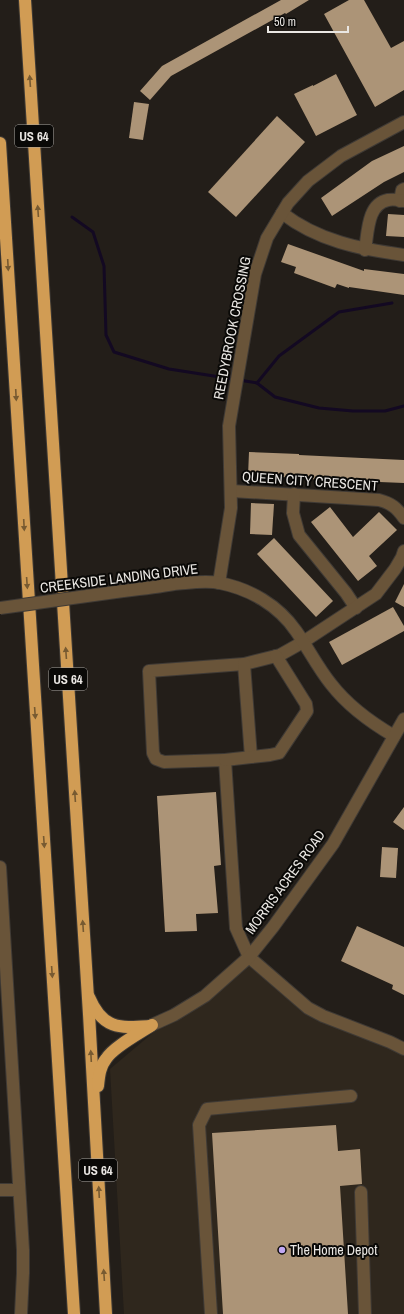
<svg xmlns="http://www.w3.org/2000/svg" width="404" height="1314" viewBox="0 0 404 1314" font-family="'Archivo Narrow',sans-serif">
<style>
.built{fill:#2f271d}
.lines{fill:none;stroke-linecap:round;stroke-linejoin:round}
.stream{stroke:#130922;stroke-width:3}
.building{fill:#ac9477}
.minor-casing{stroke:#3f3a35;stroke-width:14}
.highway-casing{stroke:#3f3a35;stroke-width:14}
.minor{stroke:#695439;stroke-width:12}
.highway{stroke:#d19c54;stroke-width:12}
.minor-bridge-casing{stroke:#3f3a35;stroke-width:14;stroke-linecap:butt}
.minor-bridge{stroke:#695439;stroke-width:12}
.oneway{fill:#775a31}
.poi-dot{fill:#c1a8f3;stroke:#0a0907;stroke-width:1.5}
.labels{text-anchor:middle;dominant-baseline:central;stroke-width:4;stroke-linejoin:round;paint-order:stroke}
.shield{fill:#0a0907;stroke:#a7a4a1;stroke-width:1}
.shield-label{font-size:13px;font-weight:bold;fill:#eae7e3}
.street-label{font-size:14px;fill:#eae7e3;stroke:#0a0907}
.poi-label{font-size:14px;fill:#eae7e3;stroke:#0a0907;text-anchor:start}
</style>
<rect width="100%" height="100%" fill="#231e19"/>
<!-- built -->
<polygon class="built" points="249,957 293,996 404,1049 404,1314 124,1314 110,1069 174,1015"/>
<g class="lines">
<!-- stream -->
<g class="stream">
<polyline points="72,217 93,232 104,266 106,335 114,352 169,369 233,379"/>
<polyline points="239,380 257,383 275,397 319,408 353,411 385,411 404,406"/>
<polyline points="257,383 279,356 339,312 392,303"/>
</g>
</g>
<!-- building -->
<g class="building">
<polygon points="281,0 309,0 286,14 285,13 171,76 150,100 140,91 162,66"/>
<polygon points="349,0 364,0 391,48 404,41 404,90 375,107 324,14"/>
<polygon points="336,74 357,115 316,136 294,94 313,85 313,86"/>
<polygon points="134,102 149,104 143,140 129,138"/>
<polygon points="277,116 305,142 236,217 208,192"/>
<polygon points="404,146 404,172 384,182 332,216 321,198 372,161"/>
<polygon points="388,214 404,215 404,237 386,236"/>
<polygon points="288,244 364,271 364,269 404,274 404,295 349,287 349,288 337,284 335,288 294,273 296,267 281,262"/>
<polygon points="249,452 299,454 299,455 404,460 404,483 306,479 307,478 248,476"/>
<polygon points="251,503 274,504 272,535 250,534"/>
<polygon points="330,507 353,537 379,512 397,530 369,556 377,566 358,581 311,522"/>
<polygon points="274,538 333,601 316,617 257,554"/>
<polygon points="404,584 404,607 395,602"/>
<polygon points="393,607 404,626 404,631 342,665 329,642"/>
<polygon points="216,792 221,865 214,866 218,913 196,914 197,931 165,932 157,796"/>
<polygon points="404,807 404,830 393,822"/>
<polygon points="382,847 398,848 396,878 380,877"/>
<polygon points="357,926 404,947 404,995 392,989 393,985 341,961"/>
<polygon points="336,1125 338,1151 360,1149 362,1184 340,1186 348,1314 223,1314 212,1133"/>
</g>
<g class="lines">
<defs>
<g id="minor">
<polyline points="400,201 402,190 404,189"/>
<path d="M282 213C318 241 360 249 404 255"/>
<path d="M365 250C368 233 367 204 388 200 393 199 399 200 404 201"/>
<path d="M232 491 379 500C391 503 397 508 404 518"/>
<polyline points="294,494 293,513 299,535 346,593 356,608"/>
<polyline points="404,551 402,557 395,569 376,594 303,642 280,655 244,664 149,671 153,753 156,759 164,762 225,760 236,928 249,957 308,1008 323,1016 390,1042 404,1049"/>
<polyline points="219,583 231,508 229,426 255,274 267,238 288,203 308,181 341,156 404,122"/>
<path d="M123 591C140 589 157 587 174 584 189 583 205 580 220 583 250 589 278 605 296 631 308 648 318 668 331 684 348 706 370 722 394 736"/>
<polyline points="244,664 251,757"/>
<polyline points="225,760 270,755 279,753 307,711 306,704 276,656"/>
<polyline points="0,867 23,1250 23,1273 21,1314"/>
<polyline points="152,1025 174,1015 205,996 249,957 273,927 333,844 404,719"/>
<polyline points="0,1190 19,1190"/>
<polyline points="361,1192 365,1314"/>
<polyline points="211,1314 199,1125 207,1109 351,1096"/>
</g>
<g id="highway">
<polyline points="25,0 89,1014 106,1314"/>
<polyline points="0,143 74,1314"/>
<path d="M89 997C103 1030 120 1028 150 1026"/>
<path d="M98 1086C99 1076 100 1066 106 1059 113 1047 140 1033 152 1025"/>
</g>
</defs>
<!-- minor casing -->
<use href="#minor" class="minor-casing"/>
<!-- highway casing -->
<use href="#highway" class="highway-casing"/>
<!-- minor -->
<use href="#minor" class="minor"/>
<!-- highway -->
<use href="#highway" class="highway"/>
<defs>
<polyline id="minor-bridge" points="0,608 123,591"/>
</defs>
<!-- minor-bridge casing -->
<use href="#minor-bridge" class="minor-bridge-casing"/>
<!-- minor-bridge -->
<use href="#minor-bridge" class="minor-bridge"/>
</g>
<!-- one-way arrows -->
<defs><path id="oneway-solid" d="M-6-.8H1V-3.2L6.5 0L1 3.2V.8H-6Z"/></defs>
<g class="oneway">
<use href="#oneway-solid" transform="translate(30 81) rotate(-94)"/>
<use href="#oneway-solid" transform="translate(38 211) rotate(-94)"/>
<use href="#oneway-solid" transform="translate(8 265) rotate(87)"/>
<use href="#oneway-solid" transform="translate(16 395) rotate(87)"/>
<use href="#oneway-solid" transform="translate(24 525) rotate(87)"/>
<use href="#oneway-solid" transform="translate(27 583) rotate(86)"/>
<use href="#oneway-solid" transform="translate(66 653) rotate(-94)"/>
<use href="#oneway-solid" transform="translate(35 713) rotate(86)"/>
<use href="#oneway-solid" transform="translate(75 796) rotate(-94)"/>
<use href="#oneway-solid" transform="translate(44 842) rotate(86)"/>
<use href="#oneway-solid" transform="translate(83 926) rotate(-94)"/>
<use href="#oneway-solid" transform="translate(52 972) rotate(86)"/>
<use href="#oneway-solid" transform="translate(91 1056) rotate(-93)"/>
<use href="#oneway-solid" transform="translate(99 1192) rotate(-93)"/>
<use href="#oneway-solid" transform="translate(104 1275) rotate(-94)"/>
</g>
<!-- markers -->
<circle class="poi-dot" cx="282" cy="1250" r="4"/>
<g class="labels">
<!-- shield labels -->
<g class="shield">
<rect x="15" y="125" width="38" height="22" rx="3"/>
<rect x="49" y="668" width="38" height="22" rx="3"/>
<rect x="79" y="1159" width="38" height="22" rx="3"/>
</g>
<g class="shield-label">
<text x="34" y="136">US 64</text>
<text x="68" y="679">US 64</text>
<text x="98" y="1170">US 64</text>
</g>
<!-- street labels -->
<g class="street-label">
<text transform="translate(232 328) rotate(-79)">REEDYBROOK CROSSING</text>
<text transform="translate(310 481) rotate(4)">QUEEN CITY CRESCENT</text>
<text transform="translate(119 578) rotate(-7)">CREEKSIDE LANDING DRIVE</text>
<text transform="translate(285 882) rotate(-54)">MORRIS ACRES ROAD</text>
</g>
<!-- poi labels -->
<g class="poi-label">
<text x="290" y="1250">The Home Depot</text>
</g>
</g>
<!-- scale -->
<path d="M268 26v6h80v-6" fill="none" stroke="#eae7e3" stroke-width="2"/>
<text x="274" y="26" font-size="12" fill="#eae7e3" stroke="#0a0907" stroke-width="3" paint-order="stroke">50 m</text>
</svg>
